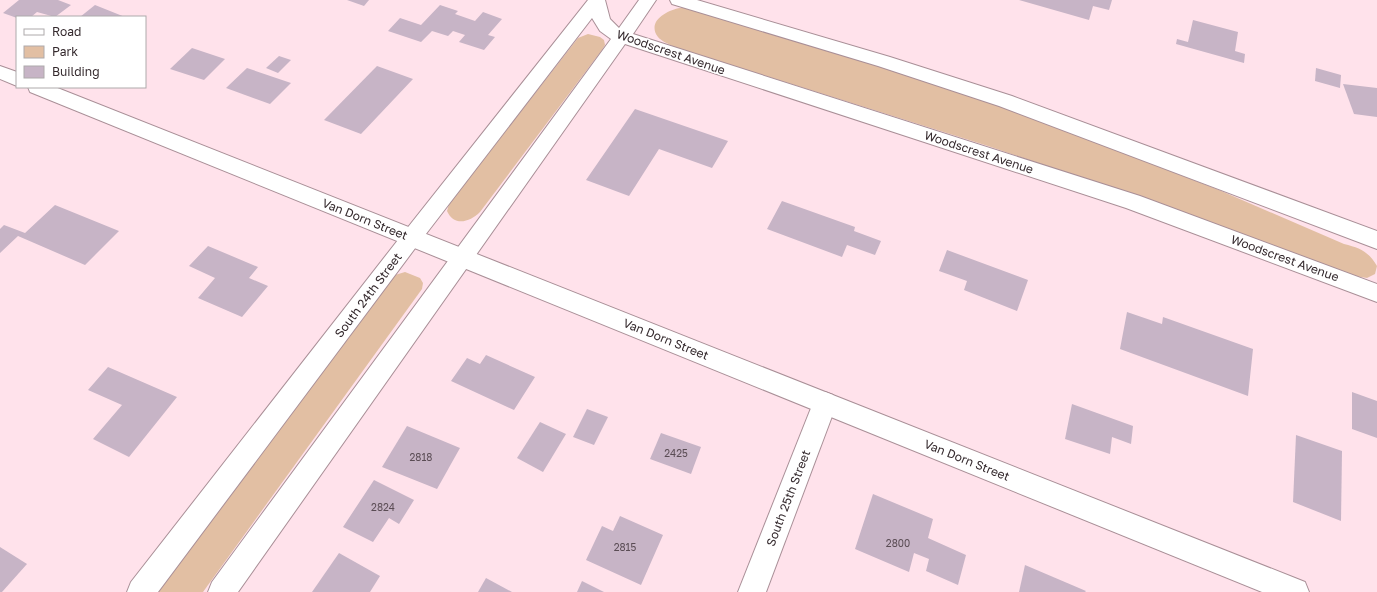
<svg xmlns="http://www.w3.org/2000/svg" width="1377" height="592" viewBox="0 0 1377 592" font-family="'Golos Text',sans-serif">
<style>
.green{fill:#e2bfa3}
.building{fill:#c7b4c6}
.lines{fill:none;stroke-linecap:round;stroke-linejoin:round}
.minor-casing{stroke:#a98f97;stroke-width:2}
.secondary-casing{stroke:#a98f97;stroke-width:2}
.minor{fill:#fff;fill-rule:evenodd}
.secondary{fill:#fff;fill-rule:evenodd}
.labels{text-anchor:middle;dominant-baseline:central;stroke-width:3;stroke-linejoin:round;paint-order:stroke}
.number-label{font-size:10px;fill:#5a4c54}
.street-label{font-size:12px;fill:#352a2e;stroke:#fff}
</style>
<rect width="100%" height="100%" fill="#ffe2eb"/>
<!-- green -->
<g class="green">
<path d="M680 8H691L926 78 1016 111 1219 190 1344 244C1360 248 1368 251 1377 266L1375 274 1367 278 1349 275 1155 203 988 146 674 47C669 44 661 41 658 37 646 21 668 10 680 8Z"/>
<path d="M588 34 600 37 604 40 605 45 602 50 480 212C470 222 454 227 447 211L449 204 578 38Z"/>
<polygon points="405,272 420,278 423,283 422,289 203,592 153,592 391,280 395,275"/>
</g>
<!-- building -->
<g class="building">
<polygon points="19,0 58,0 71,5 55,17 37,12 31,17 17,18 3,13"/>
<polygon points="347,0 369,0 364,6"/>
<polygon points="1019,0 1112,0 1109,10 1093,6 1089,20"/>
<polygon points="95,5 125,17 80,17"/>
<polygon points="440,5 458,11 455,14 475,21 483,12 502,19 488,35 495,37 484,50 459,42 465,35 453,31 448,36 432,31 421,42 388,31 400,18 421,25"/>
<polygon points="1193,20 1238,32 1235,51 1245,54 1244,63 1176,44 1177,39 1188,42"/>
<polygon points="192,48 225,59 204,80 170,69"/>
<polygon points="279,56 291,60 278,73 266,68"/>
<polygon points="377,66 413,79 361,134 324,120"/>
<polygon points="247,68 291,83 270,104 226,88"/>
<polygon points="1316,68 1341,75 1340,88 1315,81"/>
<polygon points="1343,84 1377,88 1377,117 1354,114"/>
<polygon points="635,109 728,141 712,168 659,149 629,196 586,180"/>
<polygon points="782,201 855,227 854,231 881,241 875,255 847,245 842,257 767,229"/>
<polygon points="55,205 119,231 85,265 18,236 0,253 0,229 4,225 25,233"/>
<polygon points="208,246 258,267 249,278 268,286 242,317 198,298 215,278 189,266"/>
<polygon points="947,250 1028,280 1017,311 964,290 967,281 939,271"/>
<polygon points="1127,312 1162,324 1163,317 1253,349 1248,396 1120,349"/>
<polygon points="486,355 535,377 514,410 451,381 467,358 480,364"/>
<polygon points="108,367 177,397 129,457 93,439 122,405 88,390"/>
<polygon points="1352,392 1377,401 1377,438 1352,429"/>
<polygon points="1072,404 1133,426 1131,444 1112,437 1110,454 1065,439"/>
<polygon points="587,409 608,417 594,445 573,437"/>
<polygon points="540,422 566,434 543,472 517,458"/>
<polygon points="407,426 460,448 437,489 382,467"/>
<polygon points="661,433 701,447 691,474 650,459"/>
<polygon points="1296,435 1342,451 1341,521 1293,502"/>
<polygon points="374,480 414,500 399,524 389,518 373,542 343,527"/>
<polygon points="873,494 933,519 928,538 966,555 958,585 926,571 929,559 914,553 909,572 855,549"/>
<polygon points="620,516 663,535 641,585 586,560 602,526 613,531"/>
<polygon points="0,547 27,564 2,592 0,592"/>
<polygon points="339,553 380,576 370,592 312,592"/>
<polygon points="1025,565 1086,591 1085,592 1019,592"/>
<polygon points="486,578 512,592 478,592"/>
<polygon points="582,581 604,592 577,592"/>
</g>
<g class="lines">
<defs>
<g id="minor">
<polygon points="588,0 605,0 610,19 619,28 639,0 656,0 633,34 1140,196 1377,284 1377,302 1126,208 625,44 238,592 208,592 212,582 611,39 600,31 592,18 419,243 158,592 127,592 131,582 405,231"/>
<polygon points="670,0 697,0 890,57 1012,96 1377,231 1377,249 999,106 878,66 672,4"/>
<polygon points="825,392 833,395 837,403 766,592 738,592 813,403 817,395"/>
</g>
<g id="secondary">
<polygon points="0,66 17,72 17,86 0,79"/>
<polygon points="28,87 55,87 1295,578 1305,582 1309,592 1262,592 30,92"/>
</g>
</defs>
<!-- minor casing -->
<use href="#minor" class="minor-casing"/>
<!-- secondary casing -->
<use href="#secondary" class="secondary-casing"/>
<!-- minor -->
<use href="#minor" class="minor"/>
<!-- secondary -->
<use href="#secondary" class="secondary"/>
</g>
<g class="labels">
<!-- number labels -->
<g class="number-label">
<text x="676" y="453">2425</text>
<text x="421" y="457">2818</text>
<text x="383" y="507">2824</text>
<text x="898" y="543">2800</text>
<text x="625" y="547">2815</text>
</g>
<!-- street labels -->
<g class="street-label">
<text transform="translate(671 52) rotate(19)">Woodscrest Avenue</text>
<text transform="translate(979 152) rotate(18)">Woodscrest Avenue</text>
<text transform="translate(365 219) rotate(22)">Van Dorn Street</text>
<text transform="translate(1285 258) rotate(20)">Woodscrest Avenue</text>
<text transform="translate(368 295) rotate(-53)">South 24th Street</text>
<text transform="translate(666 339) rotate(22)">Van Dorn Street</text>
<text transform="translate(967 460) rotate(22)">Van Dorn Street</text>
<text transform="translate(788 498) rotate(-69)">South 25th Street</text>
</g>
</g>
<!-- legend -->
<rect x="16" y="16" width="130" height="72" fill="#ffffff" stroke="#aeaaab"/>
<rect x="24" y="29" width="20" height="6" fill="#ffffff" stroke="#aeaaab"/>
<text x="52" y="36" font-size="12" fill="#352a2e">Road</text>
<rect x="24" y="46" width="20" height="12" fill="#e2bfa3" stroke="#aeaaab"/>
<text x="52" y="56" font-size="12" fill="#352a2e">Park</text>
<rect x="24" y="66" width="20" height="12" fill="#c7b4c6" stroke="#aeaaab"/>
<text x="52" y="76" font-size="12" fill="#352a2e">Building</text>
</svg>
